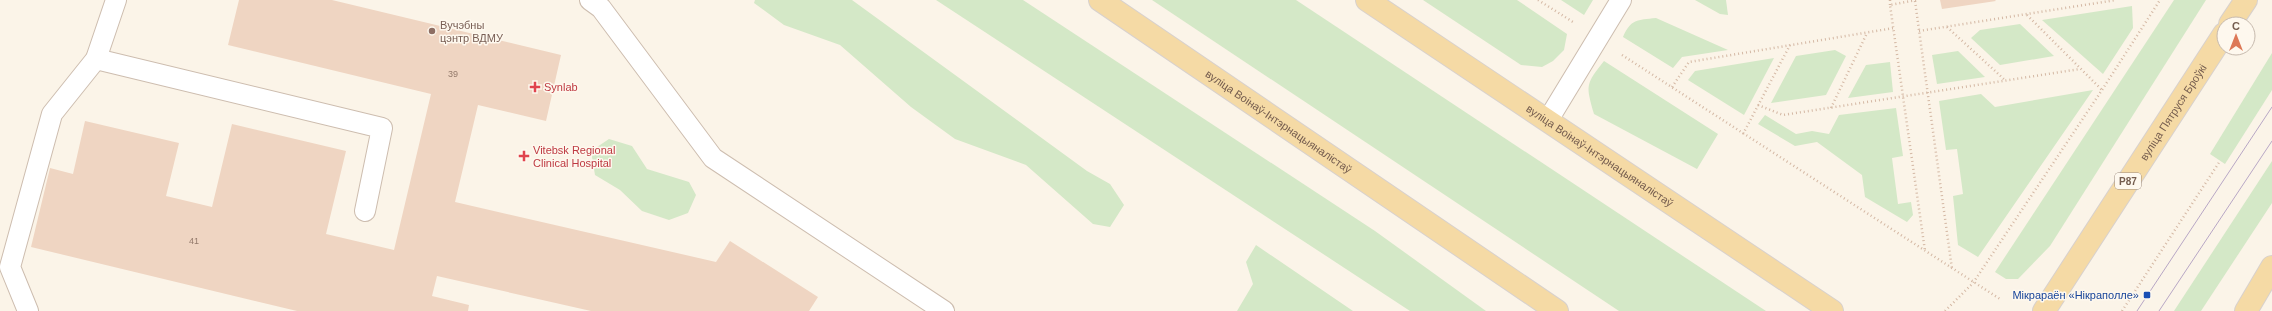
<svg xmlns="http://www.w3.org/2000/svg" width="2272" height="311" viewBox="0 0 2272 311" font-family="Helvetica,sans-serif">
<style>
.green{fill:#d4e8c7}
.building{fill:#efd5c2}
.lines{fill:none;stroke-linecap:round;stroke-linejoin:round}
.service-casing{stroke:#cdbdaf;stroke-width:22}
.primary-casing{stroke:#d8d1cd;stroke-width:24}
.path{stroke:#d4b8a4;stroke-width:2.5;stroke-dasharray:1 3;stroke-linecap:butt}
.service{stroke:#fff;stroke-width:20}
.primary{stroke:#f5daa5;stroke-width:22}
.tram{stroke:#b8a7c5;stroke-width:1}
.education-dot{fill:#8d6e63;stroke:#fef8ee;stroke-width:1.5}
.health-dot{fill:#e0444e;stroke:#fef8ee;stroke-width:1.5}
.transit-dot{fill:#1a4fb4;stroke:#fef8ee;stroke-width:1.5}
.labels{text-anchor:middle;dominant-baseline:central;stroke-width:3;stroke-linejoin:round;paint-order:stroke}
.number-label{font-size:9px;fill:#937a6b}
.shield{fill:#fef8ee;stroke:#9d8b7e;stroke-width:1}
.shield-label{font-size:10px;font-weight:bold;fill:#745c4e}
.education-label{font-size:11px;fill:#785e54;stroke:#fef8ee;text-anchor:start}
.health-label{font-size:11px;fill:#be3a42;stroke:#fef8ee;text-anchor:start}
.street-label{font-size:11px;fill:#745c4e;stroke:#fef8ee}
.transit-label{font-size:11px;fill:#164399;stroke:#fef8ee;text-anchor:end}
</style>
<rect width="100%" height="100%" fill="#fbf4e8"/>
<!-- green -->
<g class="green">
<polygon points="755,0 852,0 1087,171 1110,184 1124,205 1110,227 1093,224 1026,165 955,139 911,107 840,45 784,25 754,3"/>
<polygon points="936,0 1023,0 1375,231 1486,311 1410,311"/>
<polygon points="1152,0 1296,0 1766,311 1619,311"/>
<polygon points="1423,0 1517,0 1567,34 1564,50 1553,61 1542,67 1521,65"/>
<polygon points="1561,0 1593,0 1584,15"/>
<polygon points="1695,0 1726,0 1728,15 1720,14"/>
<polygon points="2174,0 2206,0 2050,246 2018,279 2006,279 1995,272"/>
<polygon points="2132,6 2133,28 2103,74 2042,20"/>
<path d="M1656 18 1728 50 1682 57 1673 68 1623 37C1631 19 1637 20 1656 18Z"/>
<polygon points="2020,24 2054,56 2000,65 1971,38 1980,30"/>
<polygon points="1835,50 1846,56 1826,95 1771,103 1796,56"/>
<polygon points="1958,51 1985,77 1937,84 1932,55"/>
<polygon points="2272,53 2272,90 2225,164 2210,154"/>
<polygon points="1774,58 1744,115 1688,80 1695,71"/>
<path d="M1604 61 1718 134 1697 169 1594 114C1586 85 1585 85 1604 61Z"/>
<polygon points="1890,62 1893,92 1848,98 1866,65"/>
<polygon points="2093,90 1978,257 1958,245 1953,196 1963,194 1957,149 1946,150 1939,101 1981,94 1995,107"/>
<polygon points="1896,108 1903,156 1892,158 1898,204 1911,202 1913,215 1907,222 1865,197 1862,175 1817,142 1795,146 1758,124 1765,115 1796,134 1812,131 1829,134 1839,115"/>
<polygon points="609,139 632,146 647,169 689,182 696,195 688,213 669,220 642,211 620,190 595,175 591,151"/>
<polygon points="2272,161 2272,203 2201,311 2174,311"/>
<polygon points="1256,245 1353,311 1237,311 1253,284 1246,262"/>
</g>
<!-- building -->
<g class="building">
<polygon points="239,0 332,0 561,55 546,121 478,105 455,202 716,262 730,241 818,297 809,311 591,311 437,276 432,296 469,305 468,311 297,311 31,247 50,168 73,174 85,121 179,143 166,196 212,207 232,124 346,151 326,234 394,250 431,94 228,45"/>
<polygon points="1940,0 1995,0 1996,1 1942,9"/>
</g>
<g class="lines">
<defs>
<g id="service">
<polyline points="590,0 601,8 713,158 944,311"/>
<polyline points="96,59 382,128 365,211"/>
<polyline points="1548,120 1621,0"/>
<polyline points="28,311 10,267 52,114 96,59 116,0"/>
</g>
<g id="primary">
<path id="s1" d="M1100 0 1557 311"/>
<path id="s2" d="M1367 0 1832 311"/>
<polyline points="2230,24 2246,0"/>
<path id="s3" d="M2044 311 2224 34"/>
<polyline points="2246,311 2272,267"/>
</g>
</defs>
<!-- service casing -->
<use href="#service" class="service-casing"/>
<!-- primary casing -->
<use href="#primary" class="primary-casing"/>
<!-- path -->
<g class="path">
<polyline points="1538,0 1573,22"/>
<polyline points="1890,0 1890,5"/>
<polyline points="1916,0 1890,5 1925,251"/>
<polyline points="1915,1 1952,269"/>
<polyline points="2027,15 2102,90"/>
<polyline points="1947,27 2006,81"/>
<polyline points="1919,31 2116,0"/>
<polyline points="1622,55 2000,299"/>
<polyline points="1672,87 1689,62 1894,28"/>
<polyline points="1758,105 1783,115 2080,69"/>
<polyline points="1831,108 1867,33"/>
<polyline points="1743,134 1790,45"/>
<polyline points="1945,311 1973,283 2102,90 2160,0"/>
<polyline points="2122,311 2220,161"/>
</g>
<!-- service -->
<use href="#service" class="service"/>
<!-- primary -->
<use href="#primary" class="primary"/>
<!-- tram -->
<g class="tram">
<polyline points="2137,311 2272,107"/>
<polyline points="2159,311 2272,141"/>
</g>
</g>
<!-- markers -->
<circle class="education-dot" cx="432" cy="31" r="4"/>
<g class="health-dot">
<path d="M533 81h4v4h4v4h-4v4h-4v-4h-4v-4h4z"/>
<path d="M522 150h4v4h4v4h-4v4h-4v-4h-4v-4h4z"/>
</g>
<rect class="transit-dot" x="2143" y="291" width="8" height="8" rx="2"/>
<g class="labels">
<!-- number labels -->
<g class="number-label">
<text x="453" y="74">39</text>
<text x="194" y="241">41</text>
</g>
<!-- shield labels -->
<rect class="shield" x="2115" y="173" width="26" height="16" rx="3"/>
<g class="shield-label">
<text x="2128" y="181">Р87</text>
</g>
<!-- education labels -->
<g class="education-label">
<text x="440" y="25">Вучэбны<tspan x="440" dy="13">цэнтр ВДМУ</tspan></text>
</g>
<!-- health labels -->
<g class="health-label">
<text x="544" y="87">Synlab</text>
<text x="533" y="150">Vitebsk Regional<tspan x="533" dy="13">Clinical Hospital</tspan></text>
</g>
<!-- street labels -->
<g class="street-label">
<text stroke="none"><textPath href="#s3" startOffset="237">вуліца Пятруся Броўкі</textPath></text>
<text stroke="none"><textPath href="#s1" startOffset="216">вуліца Воінаў-Інтэрнацыяналістаў</textPath></text>
<text stroke="none"><textPath href="#s2" startOffset="280">вуліца Воінаў-Інтэрнацыяналістаў</textPath></text>
</g>
<!-- transit labels -->
<g class="transit-label">
<text x="2139" y="295">Мікрараён «Нікраполле»</text>
</g>
</g>
<!-- north arrow -->
<g transform="translate(2236 36)"><circle r="19" fill="#fef8ee" stroke="#c7baae"/>
<path d="M0-3L7 15L0 10L-7 15Z" fill="#dd7856"/>
<text y="-6" font-size="11" font-weight="bold" text-anchor="middle" fill="#745c4e">С</text>
</g>
</svg>
